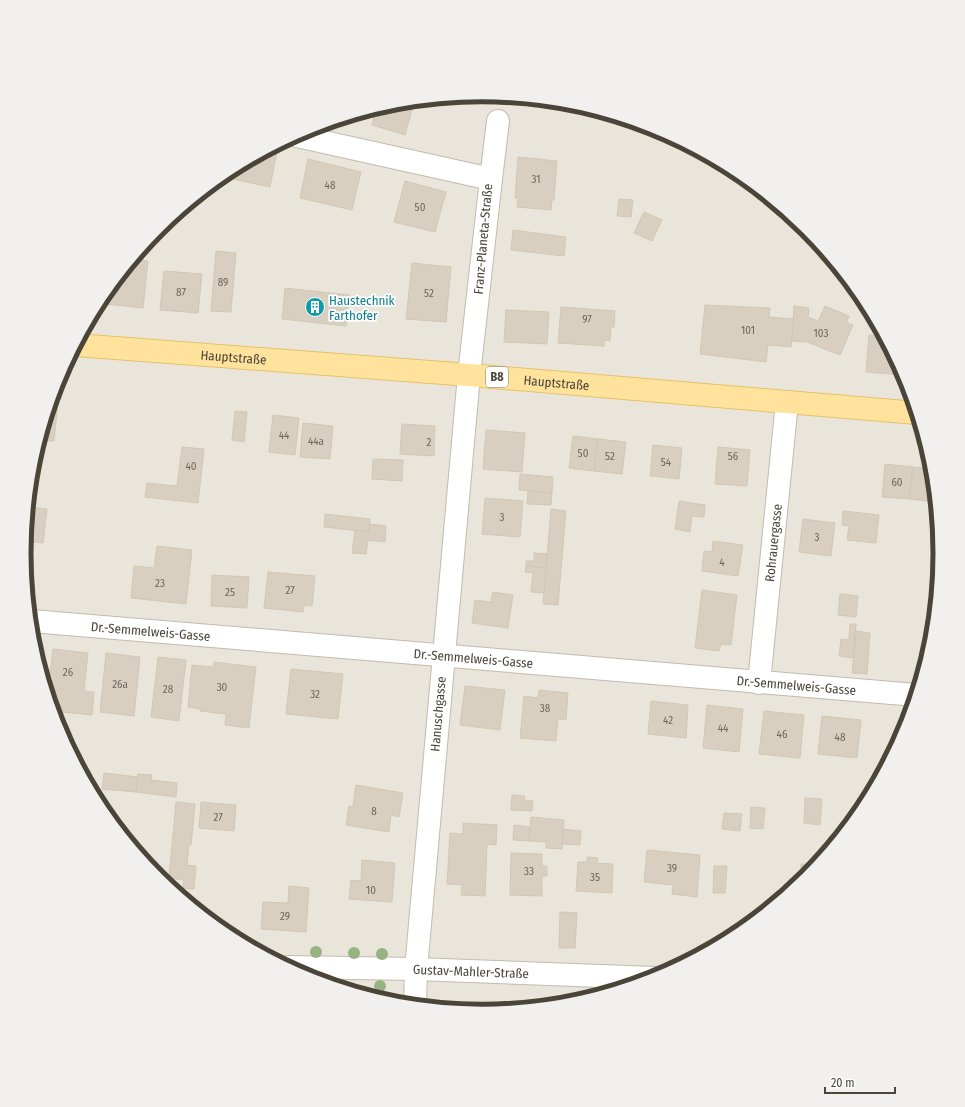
<svg xmlns="http://www.w3.org/2000/svg" width="965" height="1107" viewBox="0 0 965 1107" font-family="'Fira Sans Condensed',sans-serif">
<style>
.residential{fill:#eae5da}
.building{fill:#d8cfc1;stroke:#d3c7b4}
.lines{fill:none;stroke-linecap:round;stroke-linejoin:round}
.minor-casing{stroke:#c2bbae;stroke-width:24}
.major-casing{stroke:#e6c16a;stroke-width:24}
.minor{stroke:#fff;stroke-width:22}
.major{stroke:#ffe39c;stroke-width:22}
.tree{fill:#97b381}
.labels{text-anchor:middle;dominant-baseline:central;stroke-width:3.5;stroke-linejoin:round;paint-order:stroke}
.number-label{font-size:11px;fill:#6e675b}
.shield{fill:#fff;stroke:#817c74;stroke-width:1}
.shield-label{font-size:12px;font-weight:bold;fill:#4b4439}
.street-label{font-size:13px;fill:#4b4439;stroke:#fff}
.culture-label{font-size:13px;fill:#0d838f;stroke:#fff;text-anchor:start}
.rim{fill:none;stroke:#4b4439;stroke-width:5}
</style>
<rect width="100%" height="100%" fill="#f6f3ec"/>
<!-- residential -->
<circle class="residential" cx="483" cy="554" r="457"/>
<!-- building -->
<g class="building">
<polygon points="411,102 414,103 405,135 372,125 376,109 393,104"/>
<polygon points="269,150 277,152 270,187 228,178 229,171"/>
<polygon points="518,157 557,161 554,200 552,200 551,210 517,207 518,198 515,198"/>
<polygon points="308,159 361,172 352,210 300,198"/>
<polygon points="405,181 446,192 435,232 394,222"/>
<polygon points="619,199 633,200 631,217 617,216"/>
<polygon points="644,212 662,220 652,241 634,233"/>
<polygon points="513,230 566,237 564,256 511,250"/>
<polygon points="216,251 236,253 231,312 211,311"/>
<polygon points="133,260 148,261 143,308 106,304 107,292"/>
<polygon points="412,263 451,267 446,322 406,319"/>
<polygon points="164,271 202,274 198,313 160,310"/>
<polygon points="285,288 349,295 346,326 282,319"/>
<polygon points="705,305 770,308 769,317 794,319 791,347 768,345 766,362 700,354"/>
<polygon points="794,306 809,308 808,317 818,321 825,306 849,316 846,323 853,325 840,355 807,342 792,341"/>
<polygon points="561,307 615,311 614,327 611,327 610,341 604,340 604,346 558,343"/>
<polygon points="506,310 549,312 547,344 504,342"/>
<polygon points="869,335 884,336 902,371 902,375 866,372"/>
<polygon points="55,392 59,393 54,441 40,440"/>
<polygon points="235,411 247,412 244,442 232,440"/>
<polygon points="273,415 299,418 295,455 269,452"/>
<polygon points="303,423 333,426 330,459 300,457"/>
<polygon points="402,424 435,426 434,456 400,454"/>
<polygon points="486,430 525,433 522,472 483,469"/>
<polygon points="573,436 598,439 594,471 569,468"/>
<polygon points="598,439 626,442 622,474 594,471"/>
<polygon points="653,445 682,448 679,479 650,476"/>
<polygon points="182,447 204,449 198,503 145,497 147,483 177,486"/>
<polygon points="718,447 750,450 747,486 715,484"/>
<polygon points="373,459 403,460 402,481 372,479"/>
<polygon points="885,464 913,467 909,499 882,497"/>
<polygon points="913,467 933,469 936,502 909,499"/>
<polygon points="520,474 553,477 552,493 519,490"/>
<polygon points="528,491 552,493 551,505 527,504"/>
<polygon points="485,498 523,501 520,537 482,534"/>
<polygon points="679,501 705,505 704,517 692,516 690,532 675,529"/>
<polygon points="29,507 47,509 43,543 25,541"/>
<polygon points="551,509 566,511 558,605 543,604"/>
<polygon points="843,511 879,515 876,543 847,540 849,526 842,525"/>
<polygon points="325,514 370,519 369,532 324,527"/>
<polygon points="803,519 835,523 831,556 799,552"/>
<polygon points="370,524 386,526 385,542 368,540 366,554 352,553 355,530 369,532"/>
<polygon points="713,541 743,545 738,576 702,571 704,551 712,552"/>
<polygon points="157,546 192,550 186,604 131,598 134,566 154,568"/>
<polygon points="534,553 547,554 546,568 526,566 526,561 534,561"/>
<polygon points="526,566 546,568 544,593 531,592 533,573 525,572"/>
<polygon points="268,572 315,576 312,606 304,605 303,612 264,608"/>
<polygon points="212,575 249,577 247,608 211,606"/>
<polygon points="702,590 737,595 731,645 721,644 719,651 695,648"/>
<polygon points="493,592 513,595 508,628 472,623 475,600 491,602"/>
<polygon points="840,594 858,596 856,617 838,615"/>
<polygon points="850,624 856,624 853,658 839,656 841,639 849,640"/>
<polygon points="856,631 870,633 867,674 852,673"/>
<polygon points="53,649 88,653 84,691 94,692 92,715 53,711 48,693"/>
<polygon points="106,653 140,657 134,716 100,712"/>
<polygon points="158,657 186,660 179,721 151,717"/>
<polygon points="214,662 256,667 249,728 225,725 226,714 200,711 200,709 188,707 192,665 213,667"/>
<polygon points="291,669 343,674 338,719 286,714"/>
<polygon points="465,686 505,690 500,730 460,725"/>
<polygon points="539,690 568,693 566,720 558,719 556,741 520,738 524,696 538,698"/>
<polygon points="651,701 688,705 686,738 648,734"/>
<polygon points="707,705 743,709 739,752 703,748"/>
<polygon points="764,711 804,715 800,758 759,754"/>
<polygon points="822,716 861,720 857,758 818,754"/>
<polygon points="877,770 884,771 875,787"/>
<polygon points="104,773 138,777 136,792 102,789"/>
<polygon points="138,774 152,775 151,780 177,783 176,797 136,792"/>
<polygon points="356,785 403,793 399,817 391,815 389,832 346,825 349,806 353,807"/>
<polygon points="512,795 525,796 524,800 533,801 532,811 511,810"/>
<polygon points="805,798 822,799 820,825 804,823"/>
<polygon points="176,802 195,804 191,845 189,845 187,865 196,866 194,889 183,888 184,880 169,878"/>
<polygon points="201,802 236,805 234,831 199,828"/>
<polygon points="751,807 765,808 763,829 750,828"/>
<polygon points="724,813 742,814 740,831 722,829"/>
<polygon points="531,817 564,820 562,849 546,848 546,842 529,841"/>
<polygon points="463,823 497,825 496,845 487,844 485,896 461,895 462,885 447,884 450,833 463,834"/>
<polygon points="514,825 530,827 529,841 513,840"/>
<polygon points="563,829 581,831 580,845 562,844"/>
<polygon points="829,836 838,837 838,839 821,860 822,845 829,845"/>
<polygon points="647,850 700,855 697,897 672,894 673,885 644,882"/>
<polygon points="511,853 542,854 542,866 547,866 547,876 542,876 542,896 510,895"/>
<polygon points="587,857 598,858 597,863 613,864 612,893 576,891 578,862 587,862"/>
<polygon points="362,860 395,863 392,902 349,899 351,880 361,881"/>
<polygon points="801,864 810,864 810,874 801,882"/>
<polygon points="714,866 727,866 725,893 713,893"/>
<polygon points="289,886 309,888 306,932 261,929 263,902 288,903"/>
<polygon points="560,912 577,913 575,948 559,948"/>
</g>
<g class="lines">
<defs>
<g id="minor">
<polyline points="297,136 491,179 469,375 416,969 415,1005"/>
<polyline points="491,179 498,121"/>
<path id="s1" d="M31 621 916 695"/>
<path id="s2" d="M759 683 787 402"/>
<path id="s3" d="M288 967 416 969 654 978"/>
</g>
<g id="major">
<path id="s4" d="M76 345 469 375 917 413"/>
</g>
</defs>
<!-- minor casing -->
<use href="#minor" class="minor-casing"/>
<!-- major casing -->
<use href="#major" class="major-casing"/>
<!-- minor -->
<use href="#minor" class="minor"/>
<!-- major -->
<use href="#major" class="major"/>
</g>
<!-- trees -->
<g class="tree">
<circle cx="316" cy="952" r="6"/>
<circle cx="354" cy="953" r="6"/>
<circle cx="382" cy="954" r="6"/>
<circle cx="380" cy="986" r="6"/>
</g>
<!-- icons -->
<defs>
<symbol id="building-disc" viewBox="-11 -11 22 22"><circle r="9.5" fill="#0f9aa8" stroke="#fff"/><path d="M-4-6H4V6H1V3H-1V6H-4ZM-2.5-4.3h1.7v1.8h-1.7ZM.8-4.3h1.7v1.8H.8ZM-2.5-1h1.7V.8h-1.7ZM.8-1h1.7V.8H.8Z" fill="#fff"/></symbol>
</defs>
<g fill-rule="evenodd">
<use href="#building-disc" x="304" y="296" width="22" height="22"/>
</g>
<g class="labels">
<!-- number labels -->
<g class="number-label">
<text x="536" y="179">31</text>
<text x="330" y="185">48</text>
<text x="420" y="207">50</text>
<text x="223" y="282">89</text>
<text x="181" y="292">87</text>
<text x="429" y="293">52</text>
<text x="587" y="319">97</text>
<text x="748" y="330">101</text>
<text x="821" y="333">103</text>
<text x="284" y="435">44</text>
<text x="316" y="441">44a</text>
<text x="429" y="442">2</text>
<text x="583" y="453">50</text>
<text x="610" y="456">52</text>
<text x="733" y="456">56</text>
<text x="666" y="462">54</text>
<text x="191" y="466">40</text>
<text x="897" y="482">60</text>
<text x="502" y="517">3</text>
<text x="817" y="537">3</text>
<text x="722" y="562">4</text>
<text x="160" y="583">23</text>
<text x="290" y="590">27</text>
<text x="230" y="592">25</text>
<text x="68" y="672">26</text>
<text x="120" y="684">26a</text>
<text x="222" y="687">30</text>
<text x="168" y="689">28</text>
<text x="315" y="694">32</text>
<text x="545" y="708">38</text>
<text x="668" y="720">42</text>
<text x="723" y="728">44</text>
<text x="782" y="734">46</text>
<text x="840" y="737">48</text>
<text x="374" y="811">8</text>
<text x="218" y="817">27</text>
<text x="672" y="868">39</text>
<text x="529" y="871">33</text>
<text x="595" y="877">35</text>
<text x="371" y="890">10</text>
<text x="285" y="916">29</text>
</g>
<!-- shield labels -->
<rect class="shield" x="486" y="367" width="22" height="20" rx="3"/>
<g class="shield-label">
<text x="497" y="377">B8</text>
</g>
<!-- street labels -->
<g class="street-label">
<text transform="translate(483 239) rotate(-85)">Franz-Planeta-Straße</text>
<text stroke="none"><textPath href="#s4" startOffset="158">Hauptstraße</textPath></text>
<text stroke="none"><textPath href="#s4" startOffset="482">Hauptstraße</textPath></text>
<text stroke="none"><textPath href="#s2" startOffset="141">Rohrauergasse</textPath></text>
<text stroke="none"><textPath href="#s1" startOffset="120">Dr.-Semmelweis-Gasse</textPath></text>
<text stroke="none"><textPath href="#s1" startOffset="444">Dr.-Semmelweis-Gasse</textPath></text>
<text stroke="none"><textPath href="#s1" startOffset="768">Dr.-Semmelweis-Gasse</textPath></text>
<text transform="translate(438 714) rotate(-85)">Hanuschgasse</text>
<text stroke="none"><textPath href="#s3" startOffset="183">Gustav-Mahler-Straße</textPath></text>
</g>
<!-- culture labels -->
<g class="culture-label">
<text x="329" y="300">Haustechnik<tspan x="329" dy="15">Farthofer</tspan></text>
</g>
</g>
<!-- crop -->
<path d="M0 0H965V1107H0ZM31 553a451 451 0 1 1 902 0a451 451 0 1 1-902 0Z" fill="#f1f0ef" fill-rule="evenodd"/>
<path class="rim" d="M31 553a451 451 0 1 1 902 0a451 451 0 1 1-902 0Z"/>
<!-- scale -->
<path d="M825 1087v6h70v-6" fill="none" stroke="#4b4439" stroke-width="2"/>
<text x="831" y="1087" font-size="12" fill="#4b4439" stroke="#ffffff" stroke-width="3" paint-order="stroke">20 m</text>
</svg>
